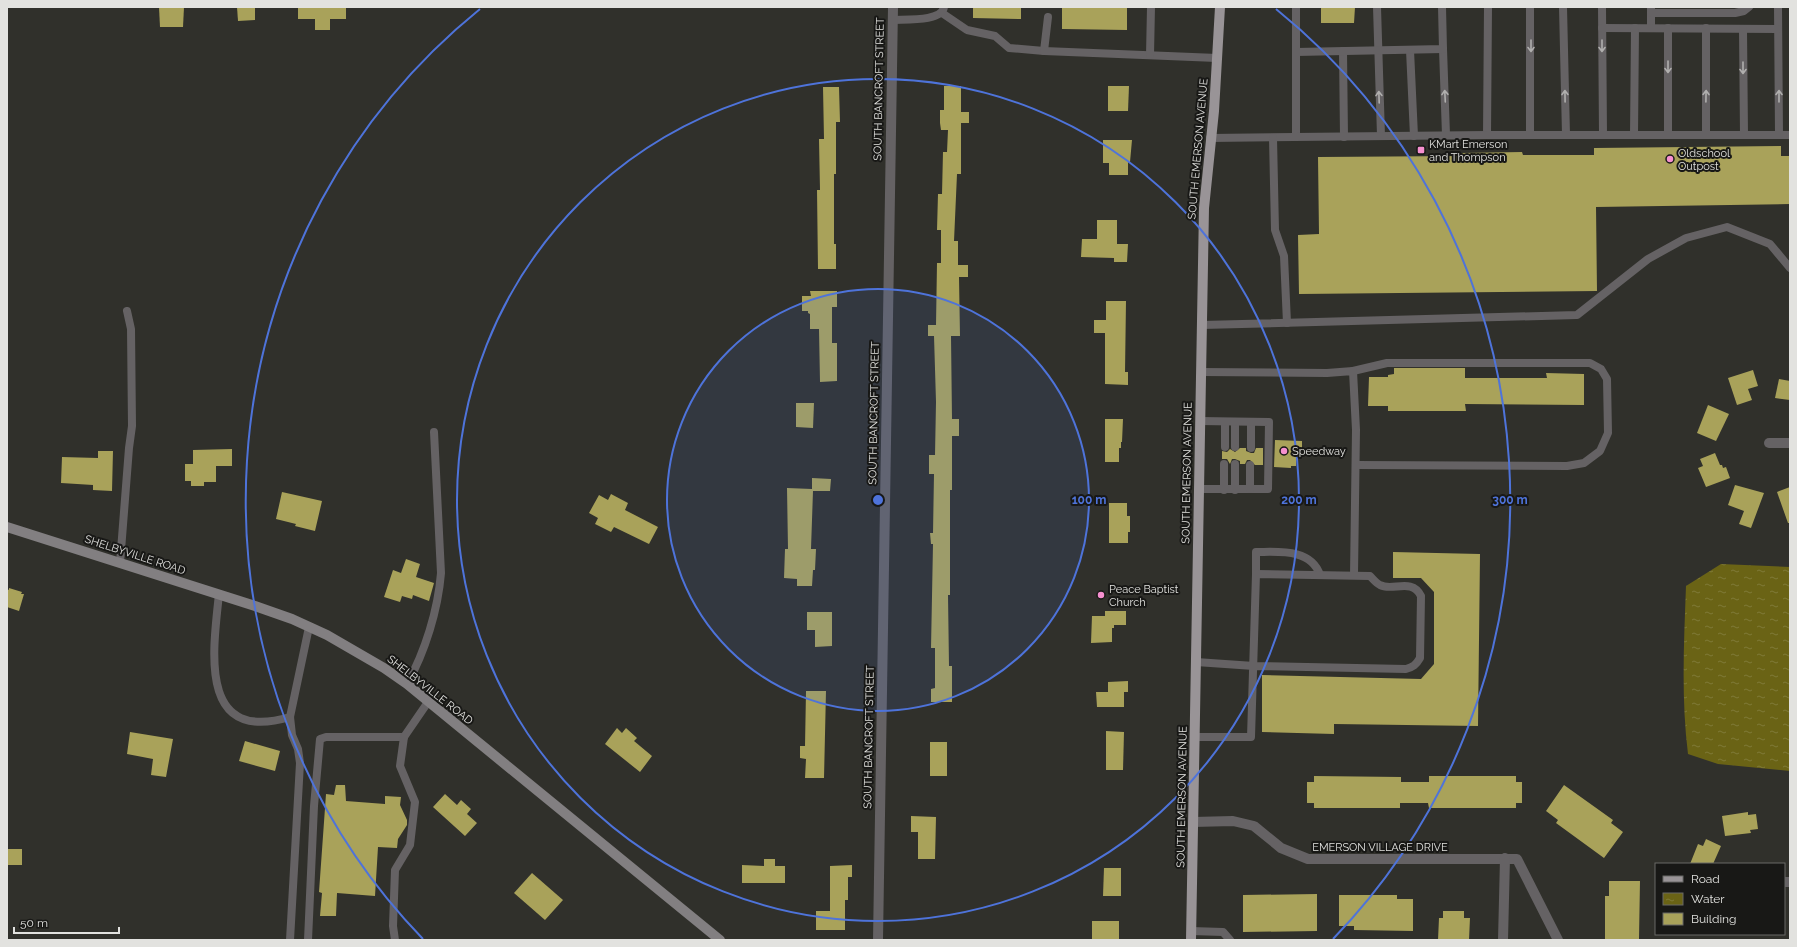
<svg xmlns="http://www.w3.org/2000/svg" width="1797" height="947" viewBox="0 0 1797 947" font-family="Raleway,sans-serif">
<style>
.water{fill:url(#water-ripples)}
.building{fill:#a9a25a}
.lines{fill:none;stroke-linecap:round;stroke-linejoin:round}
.service{stroke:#656264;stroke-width:8}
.minor{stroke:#656264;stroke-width:10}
.secondary{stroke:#827f81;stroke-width:10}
.primary{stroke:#999497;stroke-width:10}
.oneway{stroke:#b0afae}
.ring{fill:none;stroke:#4e73da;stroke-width:2}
.poi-dot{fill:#f690cf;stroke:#181816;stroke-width:1.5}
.labels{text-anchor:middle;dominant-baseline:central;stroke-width:4;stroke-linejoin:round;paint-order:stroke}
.street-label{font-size:11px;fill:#e2e2df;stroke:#181816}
.poi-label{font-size:11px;fill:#e2e2df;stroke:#181816;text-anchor:start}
.centre{fill:#4e73da;stroke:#181816;stroke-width:2}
.ring-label{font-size:12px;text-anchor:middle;font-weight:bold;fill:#4e73da;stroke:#181816;stroke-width:4;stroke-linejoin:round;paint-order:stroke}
</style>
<defs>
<pattern id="water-ripples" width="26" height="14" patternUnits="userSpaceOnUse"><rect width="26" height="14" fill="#6a6315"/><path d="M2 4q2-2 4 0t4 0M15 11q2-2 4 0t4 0" fill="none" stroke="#7f7937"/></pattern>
</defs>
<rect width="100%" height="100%" fill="#30302b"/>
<!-- water -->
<path class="water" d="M1721 564 1790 567V771L1718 764 1688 754C1681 698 1684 642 1686 586Z"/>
<!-- building -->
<g class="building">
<polygon points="159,7 184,7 183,27 160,27"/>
<polygon points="237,7 255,7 255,20 238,21"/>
<polygon points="298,7 346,7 346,19 330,19 330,30 315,30 315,19 298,19"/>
<polygon points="973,7 1021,7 1021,19 973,18"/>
<polygon points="1062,7 1127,7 1127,30 1062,29"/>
<polygon points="1321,7 1355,7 1354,23 1321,23"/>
<polygon points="944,86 961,86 961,112 969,112 969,123 961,123 961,174 957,174 954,241 958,241 958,265 968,265 968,277 959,277 960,336 951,336 952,419 959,419 959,436 952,436 952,490 950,490 950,595 948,595 949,666 952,666 952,702 931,702 931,689 935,688 935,648 931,648 933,544 931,544 930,533 933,533 934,474 929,474 929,455 935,455 936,402 934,336 928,336 928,325 936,325 937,263 941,263 941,230 937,230 938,194 942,194 943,152 947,152 948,130 941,130 940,123 940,110 944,110"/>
<polygon points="1108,86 1129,86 1128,111 1108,111"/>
<polygon points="823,87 839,87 840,122 836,122 836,174 834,174 834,244 836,244 836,269 818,269 817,190 820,190 819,139 824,139"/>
<polygon points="1103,140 1132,140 1130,162 1128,162 1128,175 1109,175 1109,163 1103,163"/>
<polygon points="1781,146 1781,156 1790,156 1790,204 1596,207 1597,291 1299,294 1298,235 1319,234 1318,157 1461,156 1461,153 1522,152 1523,155 1594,155 1594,148"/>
<polygon points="1097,220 1117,220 1117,244 1128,244 1127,262 1114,262 1114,258 1081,257 1082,239 1097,239"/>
<polygon points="810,291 837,291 837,307 832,307 832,343 837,343 837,381 820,382 819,329 810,329 810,314 808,313 808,311 802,311 802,296 811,296"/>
<polygon points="1106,301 1126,301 1125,372 1128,372 1128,385 1105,384 1105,333 1094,333 1094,320 1106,320"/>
<polygon points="1394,368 1465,368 1465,378 1547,378 1546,373 1584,374 1584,405 1465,404 1466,411 1388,411 1388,406 1368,406 1369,377 1388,377 1388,375 1394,374"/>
<polygon points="1753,370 1758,386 1748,389 1752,400 1737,405 1728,378"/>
<polygon points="1779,379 1790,381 1790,400 1775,398"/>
<polygon points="796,403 814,403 813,428 796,427"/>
<polygon points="1708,405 1729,414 1716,441 1697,433"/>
<polygon points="1105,419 1123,419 1122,442 1121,442 1121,448 1119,448 1119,462 1105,462"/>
<polygon points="1275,440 1302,441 1302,455 1296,455 1296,466 1291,466 1291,468 1274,467"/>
<polygon points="1240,448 1246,448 1246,451 1251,453 1254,453 1256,448 1263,448 1263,465 1255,465 1250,460 1247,460 1245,464 1240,464 1240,461 1235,459 1232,459 1230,464 1227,459 1222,459 1222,451 1227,452 1230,449 1235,452"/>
<polygon points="232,449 232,466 216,466 216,482 204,482 204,486 191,486 191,481 185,481 185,464 193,464 193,450"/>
<polygon points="98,451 113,451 112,491 93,490 93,485 61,483 62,457 98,458"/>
<polygon points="1715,453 1720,465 1722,465 1723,468 1726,467 1730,478 1706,487 1698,468 1703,466 1700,459"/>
<polygon points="812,478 831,479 830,491 813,491 811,549 816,549 815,570 813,570 812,586 797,586 797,579 784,578 785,549 788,549 787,488 812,489"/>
<polygon points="1735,485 1764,493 1751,528 1739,524 1744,511 1728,505"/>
<polygon points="1790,487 1790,523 1788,523 1777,492"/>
<polygon points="282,492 322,501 315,531 295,526 296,524 276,519"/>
<polygon points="611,494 628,503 625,510 658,527 649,544 614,527 611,532 595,524 598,518 589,513 599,495 608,500"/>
<polygon points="1109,503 1127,503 1127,516 1130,516 1130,532 1128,532 1128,543 1109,543"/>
<polygon points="1393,552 1480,554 1478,726 1334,724 1334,734 1262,732 1262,675 1421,679 1434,664 1434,592 1421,578 1393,578"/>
<polygon points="406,559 420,564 416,577 434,583 429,601 413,595 412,599 402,596 400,602 384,597 393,570 401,573"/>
<polygon points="9,588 22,592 21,594 24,594 19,611 7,607 7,589 9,590"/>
<polygon points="1105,611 1126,611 1126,625 1114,625 1114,628 1112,628 1112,642 1091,643 1092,616 1105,616"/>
<polygon points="807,612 832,612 832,646 815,647 815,630 807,630"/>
<polygon points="1128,681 1128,692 1124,692 1124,707 1097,707 1096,692 1108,692 1108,682"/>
<polygon points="806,691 826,691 824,778 805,778 806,759 800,758 800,746 805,746"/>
<polygon points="617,728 622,733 626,728 637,738 634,741 652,756 640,772 605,744"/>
<polygon points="1106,731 1124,732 1123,770 1106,770"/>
<polygon points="130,732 173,739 166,777 151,775 153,759 127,754"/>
<polygon points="245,741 280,751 275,771 239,761"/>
<rect x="930" y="742" width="17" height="34"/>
<polygon points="1314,776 1401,777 1401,782 1429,782 1429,776 1516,776 1516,782 1522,782 1522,803 1516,803 1516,808 1429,808 1428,803 1400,803 1400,808 1314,808 1314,803 1307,803 1307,782 1314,782"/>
<polygon points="336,785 345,785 346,801 385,804 385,796 401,797 400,805 407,820 407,825 398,839 397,848 378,847 375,896 337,893 336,916 320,916 322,893 319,892 326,794 334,795"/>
<polygon points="1564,785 1613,820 1611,823 1623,832 1604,858 1556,823 1558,820 1546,811"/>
<polygon points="445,794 457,805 461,800 471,809 467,814 477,823 465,836 433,807"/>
<polygon points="1748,812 1748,815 1756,814 1758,829 1750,830 1751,833 1725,836 1722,816"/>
<polygon points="911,816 936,817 935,859 918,859 918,832 911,832"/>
<polygon points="1706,839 1721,846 1713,864 1690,864 1698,844 1703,846"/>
<rect x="7" y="849" width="15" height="16"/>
<polygon points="764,859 775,859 775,866 785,866 785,883 742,883 742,865 764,866"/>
<polygon points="852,865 852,877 848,877 848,900 845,900 845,930 816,930 816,911 830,911 830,866"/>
<polygon points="1104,868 1121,868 1121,896 1103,896"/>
<polygon points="532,873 563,900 545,920 514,893"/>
<polygon points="1609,881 1640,881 1639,939 1605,940 1605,896 1609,896"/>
<polygon points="1317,894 1317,931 1243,932 1243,895"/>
<polygon points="1339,895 1397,895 1397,899 1413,899 1413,931 1354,930 1354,926 1339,926"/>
<polygon points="1443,911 1464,911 1464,918 1470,918 1469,940 1438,940 1439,918 1443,918"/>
<rect x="1092" y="921" width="27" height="19"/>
</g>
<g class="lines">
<!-- service -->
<g class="service">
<polyline points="1377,7 1381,136"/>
<polyline points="1563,7 1566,135"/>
<polyline points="1602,7 1603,135"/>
<polyline points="1651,7 1651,28"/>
<polyline points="1778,7 1779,135"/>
<polyline points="942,13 967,30 995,36 1009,48 1044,51"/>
<polyline points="1651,13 1735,13 1744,11 1749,7"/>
<polyline points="1048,17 1044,51 1217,58"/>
<path d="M892 20C904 19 942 22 944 7"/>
<polyline points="1602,28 1778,29"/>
<polyline points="1668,28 1668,135"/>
<polyline points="1743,29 1744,135"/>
<polyline points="1443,49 1446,135"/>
<polyline points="1410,50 1414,136"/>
<polyline points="1343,51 1344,137"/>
<polyline points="1296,52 1443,49 1442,7"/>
<polyline points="1150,55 1151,7"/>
<polyline points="1487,135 1488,7"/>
<polyline points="1530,135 1530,7"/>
<polyline points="1634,135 1635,28"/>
<polyline points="1706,135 1706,28"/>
<polyline points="1296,137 1296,7"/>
<polyline points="1210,138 1487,135 1790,135"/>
<polyline points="1273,138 1275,230 1284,256 1287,323"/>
<polyline points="1202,325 1577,315 1648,259 1686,238 1727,227 1770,244 1790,268"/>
<polyline points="1353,371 1387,363 1590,363 1601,369 1607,379 1608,433 1600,451 1584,463 1567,466 1356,465"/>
<polyline points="1201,372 1327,373 1353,371 1356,430 1354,575"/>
<polyline points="1225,447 1225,422"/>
<polyline points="1235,447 1235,422"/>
<polyline points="1251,448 1251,422"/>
<polyline points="1235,464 1235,490"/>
<polyline points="1199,489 1268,489 1269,422 1200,421"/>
<polyline points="1250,489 1250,465"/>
<polyline points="1224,490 1224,464"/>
<polyline points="120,563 129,448 132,426 131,329 127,311"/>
<path d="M1256 574V552C1278 552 1311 548 1320 575"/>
<path d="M219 594C213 651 198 744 290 717"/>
<path d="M407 684C425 652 438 610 441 573L434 432"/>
<path d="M1195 737H1251L1256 574 1370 576C1373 579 1376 583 1380 585 1392 592 1412 577 1421 596L1420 658C1416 665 1413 667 1406 669L1254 666 1196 662"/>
<polyline points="1191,931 1223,932 1230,940"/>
<polyline points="290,940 300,763 298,749 292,735 290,717 309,627"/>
<polyline points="308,940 314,806 320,739 326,737 404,737"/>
<polyline points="395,940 393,926 395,870 410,845 415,802 400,766 404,737 428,702"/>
</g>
<!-- minor -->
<g class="minor">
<polyline points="1769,443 1790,443"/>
<polyline points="1193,822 1233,821 1254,826 1281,848 1308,859 1517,859 1558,940"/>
<polyline points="1784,882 1790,882"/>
<polyline points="878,940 893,7"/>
<polyline points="1503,940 1505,858"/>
</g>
<!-- secondary -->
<polyline class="secondary" points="7,527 255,606 292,619 327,635 384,668 407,684 720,940"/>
<!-- primary -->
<polyline class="primary" points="1191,940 1204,208 1214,111 1220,7"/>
</g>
<!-- one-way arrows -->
<defs><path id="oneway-shaft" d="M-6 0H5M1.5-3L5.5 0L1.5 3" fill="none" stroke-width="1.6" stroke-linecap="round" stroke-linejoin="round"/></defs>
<g class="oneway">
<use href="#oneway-shaft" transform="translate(1531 46) rotate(90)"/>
<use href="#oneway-shaft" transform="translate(1602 46) rotate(90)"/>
<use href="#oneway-shaft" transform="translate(1668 67) rotate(90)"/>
<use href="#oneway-shaft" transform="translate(1743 68) rotate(90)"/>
<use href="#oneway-shaft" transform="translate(1445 96) rotate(-93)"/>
<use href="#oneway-shaft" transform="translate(1565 96) rotate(-91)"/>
<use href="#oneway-shaft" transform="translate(1706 96) rotate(-89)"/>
<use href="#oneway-shaft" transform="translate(1779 96) rotate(-90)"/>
<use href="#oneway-shaft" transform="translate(1379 97) rotate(-92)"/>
</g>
<!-- distance rings -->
<circle cx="878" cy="500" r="211" fill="#4e73da" fill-opacity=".12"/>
<g class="ring">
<circle cx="878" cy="500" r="211"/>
<circle cx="878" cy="500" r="421"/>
<path d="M423 939A632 632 0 0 1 480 9M1276 9A632 632 0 0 1 1333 939"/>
</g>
<!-- markers -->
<g class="poi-dot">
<rect x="1417" y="146" width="8" height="8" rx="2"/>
<circle cx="1670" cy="159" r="4"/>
<circle cx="1284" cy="451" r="4"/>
<circle cx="1101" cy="595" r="4"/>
</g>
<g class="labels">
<!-- street labels -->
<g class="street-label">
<text transform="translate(879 89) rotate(-89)">SOUTH BANCROFT STREET</text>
<text transform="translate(1198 149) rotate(-85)">SOUTH EMERSON AVENUE</text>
<text transform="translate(874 413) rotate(-89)">SOUTH BANCROFT STREET</text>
<text transform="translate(1187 473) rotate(-89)">SOUTH EMERSON AVENUE</text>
<text transform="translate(135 555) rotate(18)">SHELBYVILLE ROAD</text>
<text transform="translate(430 690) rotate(38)">SHELBYVILLE ROAD</text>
<text transform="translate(869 737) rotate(-89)">SOUTH BANCROFT STREET</text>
<text transform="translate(1182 797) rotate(-89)">SOUTH EMERSON AVENUE</text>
<text x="1380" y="847">EMERSON VILLAGE DRIVE</text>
</g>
<!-- poi labels -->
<g class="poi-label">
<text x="1429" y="144">KMart Emerson<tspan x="1429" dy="13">and Thompson</tspan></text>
<text x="1678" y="153">Oldschool<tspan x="1678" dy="13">Outpost</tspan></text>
<text x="1292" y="451">Speedway</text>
<text x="1109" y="589">Peace Baptist<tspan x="1109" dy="13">Church</tspan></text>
</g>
</g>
<circle cx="878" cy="500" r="6" class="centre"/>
<g class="ring-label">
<text x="1089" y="504">100 m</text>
<text x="1299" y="504">200 m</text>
<text x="1510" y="504">300 m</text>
</g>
<!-- border -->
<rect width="1797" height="947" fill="none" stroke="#e2e2df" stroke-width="16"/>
<!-- legend -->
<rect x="1655" y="863" width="130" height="72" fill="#181816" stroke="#696966"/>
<rect x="1663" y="876" width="20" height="6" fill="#999497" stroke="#696966"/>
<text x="1691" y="883" font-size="12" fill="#e2e2df">Road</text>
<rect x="1663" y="893" width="20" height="12" fill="url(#water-ripples)" stroke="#696966"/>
<text x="1691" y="903" font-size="12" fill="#e2e2df">Water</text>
<rect x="1663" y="913" width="20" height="12" fill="#a9a25a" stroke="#696966"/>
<text x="1691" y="923" font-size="12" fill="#e2e2df">Building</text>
<!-- scale -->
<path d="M14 927v6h105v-6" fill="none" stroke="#e2e2df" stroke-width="2"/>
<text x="20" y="927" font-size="12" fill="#e2e2df" stroke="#181816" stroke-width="3" paint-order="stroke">50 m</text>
</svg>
